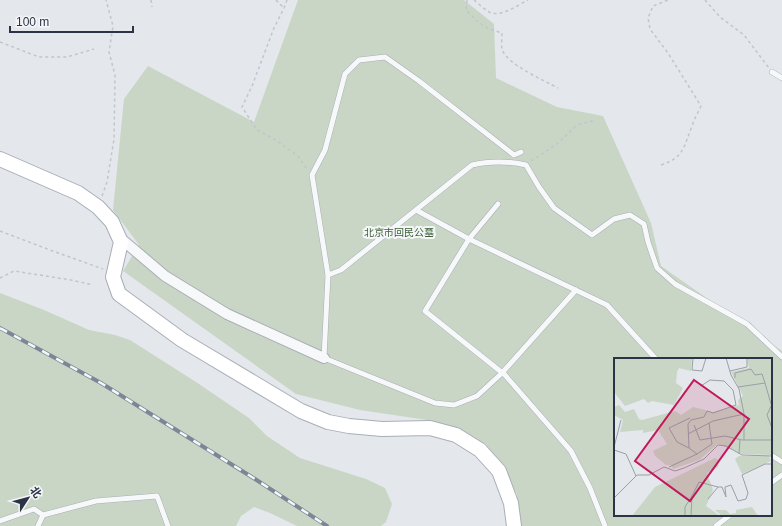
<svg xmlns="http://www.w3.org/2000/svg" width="782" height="526" viewBox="0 0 782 526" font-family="Arial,'Noto Sans SC',sans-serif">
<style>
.green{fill:#c9d6c5;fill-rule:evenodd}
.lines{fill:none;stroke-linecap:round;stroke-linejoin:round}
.lane-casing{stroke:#a9aeb7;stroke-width:6}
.street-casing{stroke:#a9aeb7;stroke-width:12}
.secondary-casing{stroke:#a9aeb7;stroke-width:16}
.path{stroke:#c2c5cb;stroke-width:1.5;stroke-dasharray:3 3;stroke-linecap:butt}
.lane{stroke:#f7f8fa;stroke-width:5}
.street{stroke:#f7f8fa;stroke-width:10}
.secondary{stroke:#fff;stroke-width:14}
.rail-casing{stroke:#7d8696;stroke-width:4}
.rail{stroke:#f4f6f9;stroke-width:2.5;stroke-dasharray:8;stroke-linecap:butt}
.labels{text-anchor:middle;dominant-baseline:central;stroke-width:4;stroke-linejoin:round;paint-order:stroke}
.park-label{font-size:10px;fill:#3f6138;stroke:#f4f6f9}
.inset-road{fill:none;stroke:#9a9fa9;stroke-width:1}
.view{fill:#c2185b;fill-opacity:0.15;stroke:#c2185b;stroke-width:2}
.inset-edge{fill:none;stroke:#2b3445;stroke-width:2}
</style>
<rect width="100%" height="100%" fill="#e4e7ec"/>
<!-- green -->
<g class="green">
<path d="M298 0H464L494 24 496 78 557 107 603 116 651 223 661 266 782 351V526H519L517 494 486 444 434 421 360 410 296 394 123 271 139 245 113 210 124 99 148 66 254 122ZM615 359H771V515H615Z"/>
<polygon points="0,293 44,310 89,330 115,335 130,340 196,382 249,418 267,436 300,458 366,479 385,488 392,504 386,522 381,526 297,526 270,513 254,507 241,516 236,526 0,526"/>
</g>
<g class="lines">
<defs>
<g id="lane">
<polyline points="772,72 782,78"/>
<path d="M521 152 514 155 419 81 385 57 359 60 345 74 325 150 312 175 328 275 341 270 472 165C488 161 510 161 526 165L539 187 554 208 592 235 614 219 630 215 644 224 648 242 657 268 675 284 747 324 782 357"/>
<polyline points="498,204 469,239 425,311 505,375 571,451 590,488 605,526"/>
<polyline points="416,210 469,239 607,305 656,359"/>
<polyline points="328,275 324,358 435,403 454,405 477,396 502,373 576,290"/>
<polyline points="771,455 782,462"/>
<polyline points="771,483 782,475"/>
<polyline points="43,515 96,501 157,496 168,526"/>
<polyline points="0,521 34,509 43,515 38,526"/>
<polyline points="716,526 730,515"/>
</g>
<polyline id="street" points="119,237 165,276 227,314 324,358"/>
<polyline id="secondary" points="0,159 78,193 98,207 112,222 121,242 113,277 119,294 182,340 301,411 328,422 349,426 382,429 430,428 456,435 480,450 499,471 511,503 514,526"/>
</defs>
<!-- lane casing -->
<use href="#lane" class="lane-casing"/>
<!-- street casing -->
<use href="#street" class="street-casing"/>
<!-- secondary casing -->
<use href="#secondary" class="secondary-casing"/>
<!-- path -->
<g class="path">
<polyline points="151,0 152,7"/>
<polyline points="276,0 284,8"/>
<polyline points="287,0 284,8 274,28 252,86 242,107 257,130 274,139 298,156 307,169"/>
<path d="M467 0 466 10 477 21 487 28 502 33C502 38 501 44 502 49 506 64 545 81 558 88"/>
<path d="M474 0C479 4 484 9 489 12 500 18 518 5 528 0"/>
<polyline points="705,0 720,17 744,35 769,68"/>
<polyline points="0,42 39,57 67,57 94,49"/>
<polyline points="531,161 557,144 577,125 595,120"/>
<path d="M661 165C684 158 684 146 692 126 694 119 698 113 701 106L668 53 650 29 648 18 653 6 668 0"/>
<polyline points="102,196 107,182 114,139 115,75 109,52 113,26 106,0"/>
<polyline points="0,231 50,250 103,269"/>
<polyline points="0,278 14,271 71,280 93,285"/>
</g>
<!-- lane -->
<use href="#lane" class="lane"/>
<!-- street -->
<use href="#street" class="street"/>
<!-- secondary -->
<use href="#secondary" class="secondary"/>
<defs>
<polyline id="rail" points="0,328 101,383 255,479 327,526"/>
</defs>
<!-- rail casing -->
<use href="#rail" class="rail-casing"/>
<!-- rail -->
<use href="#rail" class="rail"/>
</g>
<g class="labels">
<!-- park labels -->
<g class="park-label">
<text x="399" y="232">北京市回民公墓</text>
</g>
</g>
<!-- overview -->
<g transform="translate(614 358)">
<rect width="158" height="158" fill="#e4e7ec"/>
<path d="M0 0H78L77 13 65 10 63 14 62 25 69 30 60 47 38 43 34 45 30 41 11 48 0 34ZM133 0H158V97L128 96 104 86 85 102 59 111 57 107H52L41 98 39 93 53 86 44 72 29 75V72L6 74 9 62 0 57V49L5 47 11 54 20 51 25 61 28 62 61 53 67 57 79 49 99 54 125 47 124 42 129 38 117 14 135 10ZM125 98H155L157 103 128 116 121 101ZM101 100 105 102 104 109 93 115 99 132 92 148 106 158H18L41 129ZM138 149 144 158H108L101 152H112L116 156 122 155V152Z" fill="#c9d6c5"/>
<path class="inset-road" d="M79 0 78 12 88 13 92 0M112 0 117 17 125 31 130 56M116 13 133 9V0M121 20V15L137 11 141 17 148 16 151 25M124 29 151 25 157 46M158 46 153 57 158 70M76 60 55 70 63 84 75 90 74 66 77 62 90 59 93 53 99 55 122 47 119 32 110 23 96 22 87 28M80 67 86 82 111 78 128 82H158M74 76 99 63 130 56V82M0 89 7 62M75 90 83 96 98 86 95 65M0 92 12 96 22 118M125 96 126 81M55 109 83 96M104 129H108L112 139 111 129 117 127 124 143 132 141 134 135 128 117 151 106H158M78 138 85 124 104 129 94 141M0 140 23 117H35L50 109 61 113 70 110 90 101 104 87 112 88 128 97 158 98M71 158V149L78 138 77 158"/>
<path class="view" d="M80 22 135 61 76 143 21 103Z"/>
<rect width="158" height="158" class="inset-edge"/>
</g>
<!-- north arrow -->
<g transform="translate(28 498) rotate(54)" stroke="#f4f6f9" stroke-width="3" paint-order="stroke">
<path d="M0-3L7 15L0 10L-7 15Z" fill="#2b3445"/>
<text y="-6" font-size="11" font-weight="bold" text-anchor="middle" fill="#2b3445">北</text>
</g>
<!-- scale -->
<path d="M10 26v6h123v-6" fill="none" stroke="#2b3445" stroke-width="2"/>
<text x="16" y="26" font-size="12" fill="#2b3445" stroke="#f4f6f9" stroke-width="3" paint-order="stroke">100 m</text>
</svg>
